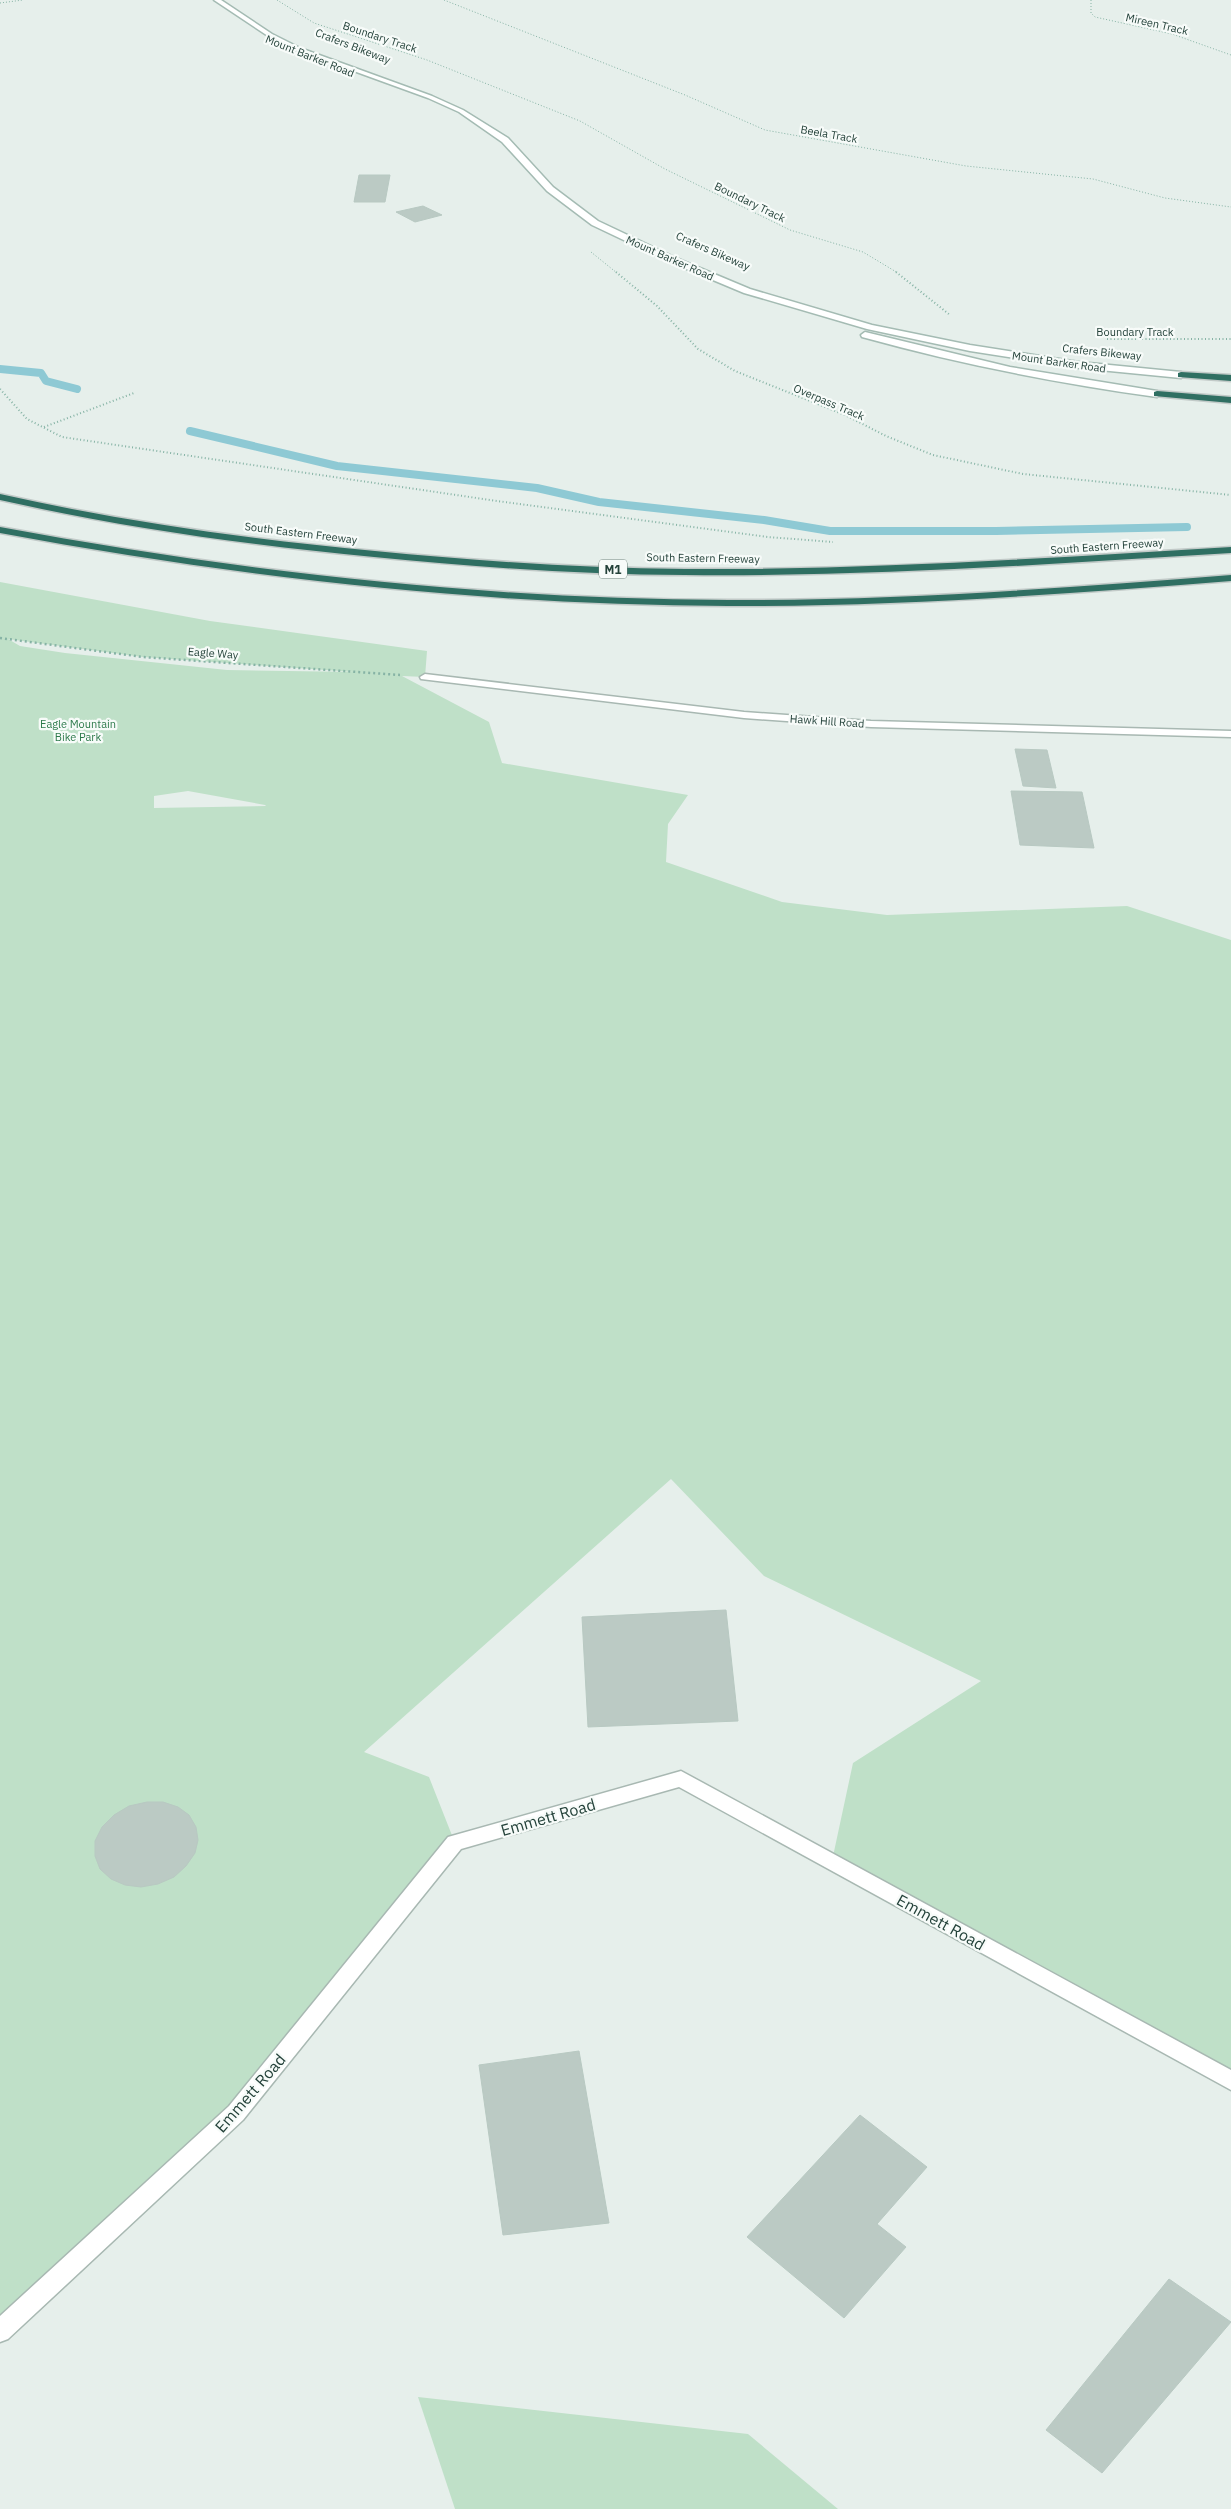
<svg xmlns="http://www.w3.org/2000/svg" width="1231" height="2509" viewBox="0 0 1231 2509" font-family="'IBM Plex Sans',sans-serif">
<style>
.green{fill:#bfe0c8;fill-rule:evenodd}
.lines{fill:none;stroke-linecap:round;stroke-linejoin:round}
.stream{stroke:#8ec9d4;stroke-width:8}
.building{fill:#bbcac4;stroke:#b8c9c2}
.lane-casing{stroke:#a8b8b2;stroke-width:3}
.street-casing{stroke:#a8b8b2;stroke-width:3}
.secondary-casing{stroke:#a4bbb3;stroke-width:3}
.highway-casing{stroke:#c2cac8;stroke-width:3}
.path-far2{stroke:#86b3a5;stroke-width:1;stroke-dasharray:1 2;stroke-linecap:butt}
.path-far1{stroke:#86b3a5;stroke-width:2;stroke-dasharray:1 2.5;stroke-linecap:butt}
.path{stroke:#86b3a5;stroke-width:2.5;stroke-dasharray:2 3;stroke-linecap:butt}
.lane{fill:#fff;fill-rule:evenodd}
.street{fill:#fff;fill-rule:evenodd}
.secondary{fill:#fff;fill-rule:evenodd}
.highway{fill:#2f6f62;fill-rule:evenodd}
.labels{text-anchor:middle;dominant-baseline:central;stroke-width:4.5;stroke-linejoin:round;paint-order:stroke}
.far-street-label{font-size:11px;fill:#24423a;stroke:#f7fbf9}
.far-park-label{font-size:11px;fill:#2d7a4b;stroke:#f7fbf9}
.shield{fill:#f7fbf9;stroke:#637a73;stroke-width:1}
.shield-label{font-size:12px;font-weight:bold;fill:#24423a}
.near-street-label{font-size:16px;fill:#24423a;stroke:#f7fbf9}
</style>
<rect width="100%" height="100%" fill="#e6efeb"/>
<!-- green -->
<g class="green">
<path d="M0 582 210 621 427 651 425 677 402 676 489 722 502 763 688 795 668 824 666 862 782 902 887 915 1127 906 1231 940V2081L832 1861 853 1763 981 1681 764 1576 671 1479 364 1752 429 1777 455 1843 236 2113 0 2331ZM8 639 143 657 354 672 227 670 65 653 20 646ZM188 791 265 805 266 806 154 808V796Z"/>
<polygon points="418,2397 748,2434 838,2509 455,2509"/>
</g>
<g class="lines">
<!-- stream -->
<g class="stream">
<polyline points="0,369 41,373 46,381 77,389"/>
<polyline points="190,431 337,466 537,488 599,502 764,520 830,531 996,531 1187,527"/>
</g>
</g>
<!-- building -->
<g class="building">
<polygon points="359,175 390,175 385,202 354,202"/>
<polygon points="423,206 442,215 415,222 396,212"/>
<polygon points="1015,749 1047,750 1056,788 1023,786"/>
<polygon points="1011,791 1082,792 1094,848 1020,845"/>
<polygon points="726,1610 738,1721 588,1727 582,1617"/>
<polygon points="147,1802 163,1802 178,1807 189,1815 196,1827 198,1840 195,1853 186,1866 174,1877 158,1884 141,1887 125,1885 111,1879 100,1869 95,1856 95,1841 102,1827 114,1815 129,1806"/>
<polygon points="579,2051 609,2223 503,2235 479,2065"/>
<polygon points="860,2115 927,2167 877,2224 906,2247 844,2318 747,2237"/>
<polygon points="1169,2279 1231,2322 1102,2473 1046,2430"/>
</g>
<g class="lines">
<defs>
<polygon id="lane" points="425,674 744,712 871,721 1231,731 1231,737 871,727 744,718 421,679 420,677"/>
<polygon id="street" points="681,1771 1231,2070 1231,2090 679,1787 461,1849 243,2120 8,2339 0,2342 0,2316 229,2106 448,1837"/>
<g id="secondary">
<polygon points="214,0 221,0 272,34 300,48 432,96 463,110 508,138 553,187 598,221 676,258 750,289 872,325 970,345 1079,362 1181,372 1185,375 1181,378 1079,368 970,351 867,329 744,293 670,262 592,225 547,191 502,142 459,112 428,98 296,50 268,36"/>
<path d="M865 332 1010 367 1157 391 1161 394 1157 397C1057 383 959 364 862 337L861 335Z"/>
</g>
<g id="highway">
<polygon points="1181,372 1231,375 1231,381 1178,377 1178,373"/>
<polygon points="1157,391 1231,397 1231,403 1154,396 1154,392"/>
<path d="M0 494C124 522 248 539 375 551 478 561 581 568 685 569 867 570 1049 558 1231 547V553C1049 564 867 577 685 575 581 575 478 567 374 557 248 545 124 528 0 500Z"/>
<path d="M0 527C241 572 483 599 728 600 897 601 1064 588 1231 575V581C1064 594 896 607 728 606 483 605 241 578 0 533Z"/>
</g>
</defs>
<!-- lane casing -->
<use href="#lane" class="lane-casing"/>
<!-- street casing -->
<use href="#street" class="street-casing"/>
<!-- secondary casing -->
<use href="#secondary" class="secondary-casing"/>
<!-- highway casing -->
<use href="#highway" class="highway-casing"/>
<!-- path-far2 -->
<g class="path-far2">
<polyline points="277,0 314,23 427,60 580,121 665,169 790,230 863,252 898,273"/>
<polyline points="444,0 685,95 765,130 966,166 1093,179 1165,198 1231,207"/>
<polyline points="1091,0 1091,13 1095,17 1172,34 1231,55"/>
<polyline points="0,3 23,0"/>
<polyline points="591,252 617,273"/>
</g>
<!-- path-far1 -->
<g class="path-far1">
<polyline points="616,272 657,306 698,349 735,371 845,415 886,436 933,455 1023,474 1231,495"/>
<polyline points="896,272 950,315"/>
<polyline points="1107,339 1231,339"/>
<polyline points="0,389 27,419 62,437 497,501 768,537 833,542"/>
<polyline points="44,427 134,393"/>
</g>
<!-- path -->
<polyline class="path" points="0,638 143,657 400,675"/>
<!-- lane -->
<use href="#lane" class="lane"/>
<!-- street -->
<use href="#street" class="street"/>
<!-- secondary -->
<use href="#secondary" class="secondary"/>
<!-- highway -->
<use href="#highway" class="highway"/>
</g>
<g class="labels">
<!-- far-street labels -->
<g class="far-street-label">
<text transform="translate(1157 24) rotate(13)">Mireen Track</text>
<text transform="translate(380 37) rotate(18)">Boundary Track</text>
<text transform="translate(353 46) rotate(21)">Crafers Bikeway</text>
<text transform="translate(310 56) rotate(22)">Mount Barker Road</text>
<text transform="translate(829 134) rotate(10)">Beela Track</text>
<text transform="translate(750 202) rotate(26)">Boundary Track</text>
<text transform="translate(713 251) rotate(24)">Crafers Bikeway</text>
<text transform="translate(670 258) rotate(24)">Mount Barker Road</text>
<text x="1135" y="332">Boundary Track</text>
<text transform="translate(1102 352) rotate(6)">Crafers Bikeway</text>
<text transform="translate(1059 362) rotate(8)">Mount Barker Road</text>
<text transform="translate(829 402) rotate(23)">Overpass Track</text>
<text transform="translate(301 533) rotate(7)">South Eastern Freeway</text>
<text transform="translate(1107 546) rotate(-4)">South Eastern Freeway</text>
<text transform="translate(703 558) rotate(1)">South Eastern Freeway</text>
<text transform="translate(213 653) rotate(4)">Eagle Way</text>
<text transform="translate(827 721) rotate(4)">Hawk Hill Road</text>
</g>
<!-- far-park labels -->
<g class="far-park-label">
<text x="78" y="724">Eagle Mountain<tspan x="78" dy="13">Bike Park</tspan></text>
</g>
<!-- shield labels -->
<rect class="shield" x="599" y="559.5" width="28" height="19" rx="4"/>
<g class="shield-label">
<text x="613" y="569">M1</text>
</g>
<!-- near-street labels -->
<g class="near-street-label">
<text transform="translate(548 1817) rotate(-16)">Emmett Road</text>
<text transform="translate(941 1922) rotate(29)">Emmett Road</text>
<text transform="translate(250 2093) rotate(-49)">Emmett Road</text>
</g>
</g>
</svg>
